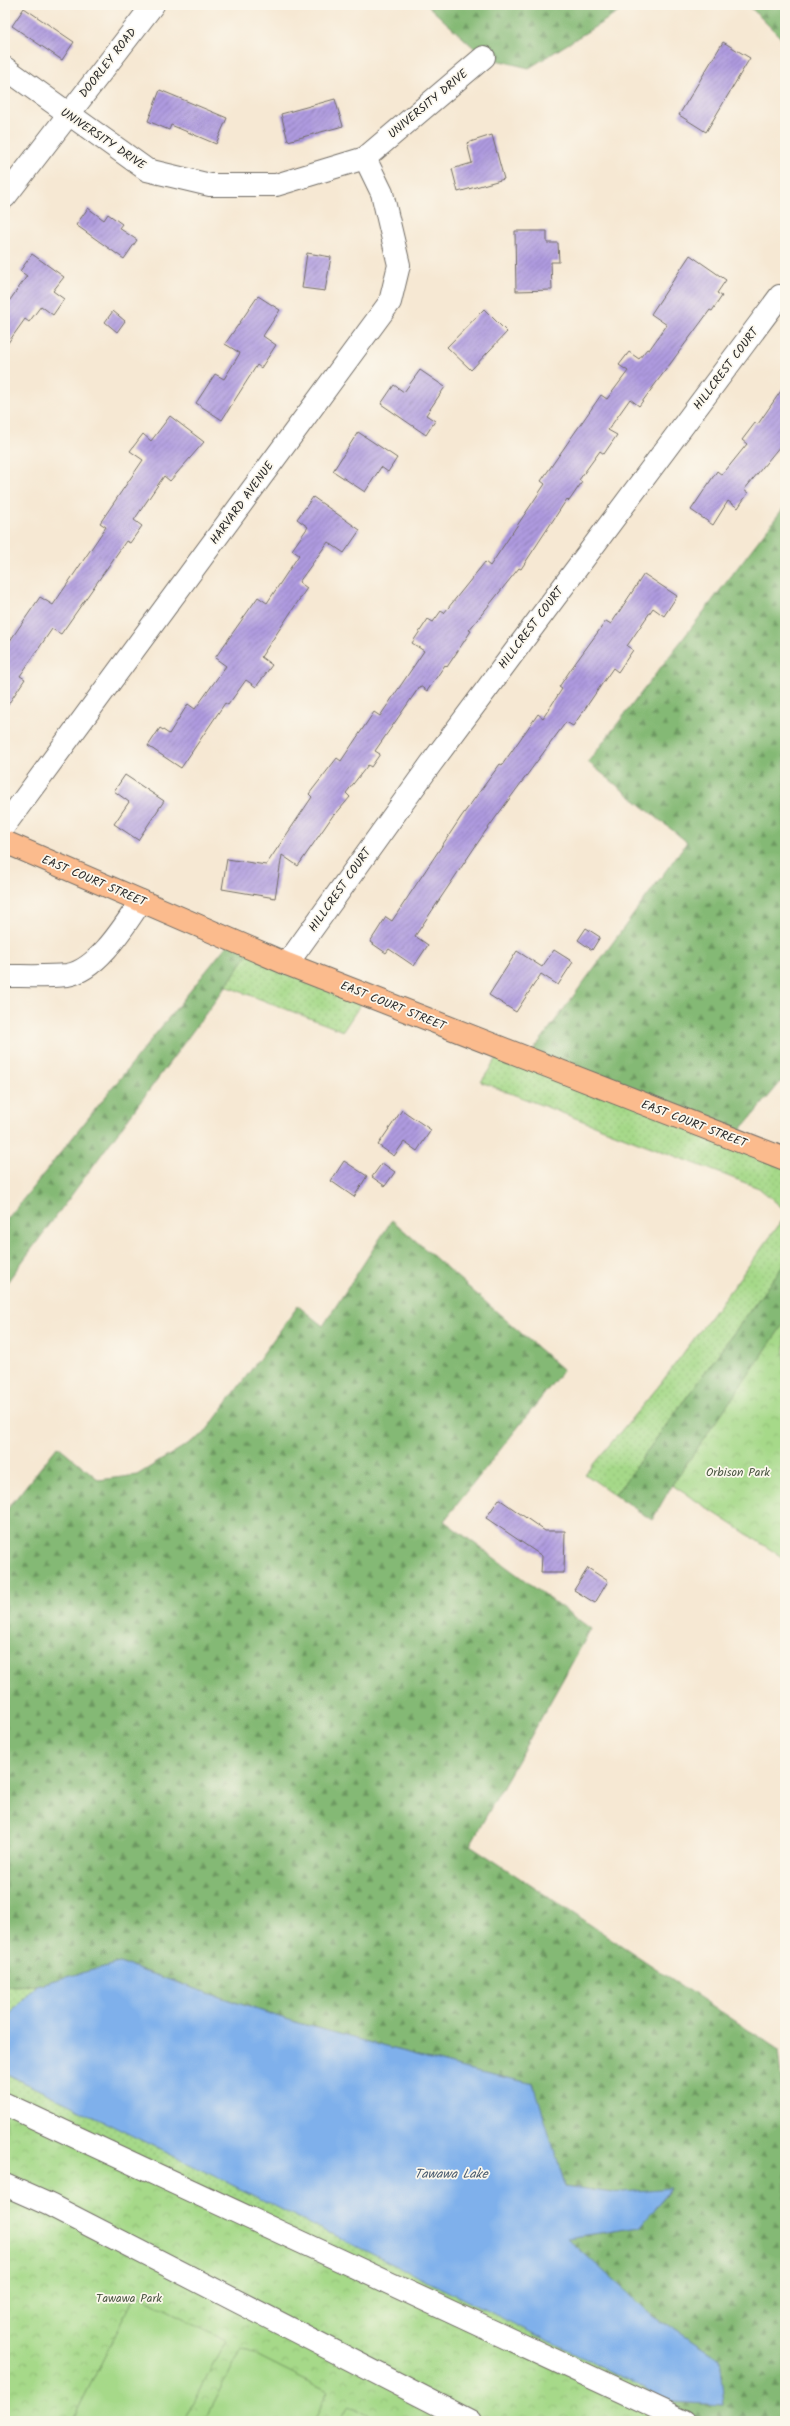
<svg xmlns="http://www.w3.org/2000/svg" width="790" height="2426" viewBox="0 0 790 2426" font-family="Kalam,sans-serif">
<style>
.grass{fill:url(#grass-dots);stroke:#68825a}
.forest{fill:url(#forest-firs);stroke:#587250}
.park{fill:url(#park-crowns);stroke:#68825a}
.pitch{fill:#a6d989;stroke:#68825a}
.water{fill:#7fb0eb;stroke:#556e8b}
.building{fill:url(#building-hatch)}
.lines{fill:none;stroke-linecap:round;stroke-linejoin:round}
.minor-casing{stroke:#726d66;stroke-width:24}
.major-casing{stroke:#726d66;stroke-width:24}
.minor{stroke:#fff;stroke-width:22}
.major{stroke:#fbbb8d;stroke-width:22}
.labels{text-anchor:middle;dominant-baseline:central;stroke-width:3.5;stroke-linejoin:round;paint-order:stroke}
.street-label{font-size:12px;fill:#2b2b2b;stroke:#fbf7ec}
.park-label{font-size:12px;fill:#4a5642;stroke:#fbf7ec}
.water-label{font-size:13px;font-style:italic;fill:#485a6e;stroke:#fbf7ec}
</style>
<defs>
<pattern id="grass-dots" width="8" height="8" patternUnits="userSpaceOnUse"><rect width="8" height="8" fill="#a6d989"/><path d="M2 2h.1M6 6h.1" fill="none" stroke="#8fba76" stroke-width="1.8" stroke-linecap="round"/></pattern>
<pattern id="forest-firs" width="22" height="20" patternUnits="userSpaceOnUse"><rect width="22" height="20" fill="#84b975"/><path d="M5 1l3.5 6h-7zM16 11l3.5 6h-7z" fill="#6c9760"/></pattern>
<pattern id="park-crowns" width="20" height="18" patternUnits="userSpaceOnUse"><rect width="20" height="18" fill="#a6d989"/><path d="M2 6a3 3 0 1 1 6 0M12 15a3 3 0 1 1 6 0" fill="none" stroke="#8fba76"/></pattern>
<pattern id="building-hatch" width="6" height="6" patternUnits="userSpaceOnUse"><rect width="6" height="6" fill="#ae9adf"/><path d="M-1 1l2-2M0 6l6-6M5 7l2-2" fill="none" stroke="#8e7eb5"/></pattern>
</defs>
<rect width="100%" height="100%" fill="#fbf7ec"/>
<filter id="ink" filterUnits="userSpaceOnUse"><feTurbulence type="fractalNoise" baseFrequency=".025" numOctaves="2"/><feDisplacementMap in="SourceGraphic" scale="8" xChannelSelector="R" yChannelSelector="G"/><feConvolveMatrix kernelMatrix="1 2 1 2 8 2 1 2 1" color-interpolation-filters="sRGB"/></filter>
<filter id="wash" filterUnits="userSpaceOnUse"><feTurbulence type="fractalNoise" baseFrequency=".012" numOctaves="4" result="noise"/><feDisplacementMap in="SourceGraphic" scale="16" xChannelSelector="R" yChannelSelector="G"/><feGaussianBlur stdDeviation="0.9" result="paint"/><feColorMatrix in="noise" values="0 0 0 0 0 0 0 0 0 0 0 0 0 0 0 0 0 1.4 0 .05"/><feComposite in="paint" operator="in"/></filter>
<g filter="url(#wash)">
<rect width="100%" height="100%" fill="#f6e8d3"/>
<!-- grass -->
<g class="grass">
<polygon points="251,949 366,996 343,1031 226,986"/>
<polygon points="503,1049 785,1159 785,1210 759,1188 481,1082"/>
<polygon points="785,1217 785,1263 615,1495 585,1474 658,1387"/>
<polygon points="36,1985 5,2020 5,1986"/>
<polygon points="5,2073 599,2364 672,2402 669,2413 5,2104"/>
</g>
<!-- forest -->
<g class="forest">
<polygon points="427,5 630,5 529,68 484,57"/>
<polygon points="748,5 785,5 785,42"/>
<polygon points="785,506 785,1077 733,1139 527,1059 687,842 588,762"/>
<polygon points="231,940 251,949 226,986 5,1285 5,1222"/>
<polygon points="392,1220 563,1370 444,1521 591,1629 470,1845 779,2050 785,2104 785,2421 685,2421 669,2413 672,2402 724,2405 719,2358 652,2315 566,2238 638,2227 671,2189 612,2193 565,2186 533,2084 463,2068 288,2020 120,1963 36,1985 5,1986 5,1512 58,1446 99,1480 137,1475 204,1434 298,1306 323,1326"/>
<polygon points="785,1263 785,1322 672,1485 652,1520 615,1495"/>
</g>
<!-- park -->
<g class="park">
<polygon points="785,1322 785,1559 672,1485"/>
<polygon points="5,2104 685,2421 5,2421"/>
</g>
<!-- pitch -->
<g class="pitch">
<polygon points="136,2294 226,2340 184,2421 72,2421"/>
<polygon points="242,2348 328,2391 313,2421 205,2421"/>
<polygon points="349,2405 379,2421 340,2421"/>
</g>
<!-- water -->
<polygon class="water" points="119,1963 288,2020 463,2068 534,2084 565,2186 612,2193 671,2188 639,2227 567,2238 652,2315 719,2358 724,2405 672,2402 5,2073 5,2020 36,1985"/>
<g id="blocks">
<!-- building -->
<g class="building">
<polygon points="24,8 74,42 62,60 12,26"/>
<polygon points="723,42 750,58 706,132 679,115"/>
<polygon points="160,90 227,118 216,144 171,125 169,130 148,121"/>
<polygon points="335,99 343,126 288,141 281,114"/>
<polygon points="492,135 504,179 458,192 452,169 472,163 467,143"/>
<polygon points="88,208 104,220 108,214 122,224 119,228 137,240 124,259 76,225"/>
<polygon points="515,231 547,231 547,243 558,243 559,262 551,262 552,290 516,291"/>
<polygon points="307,253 331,257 325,291 302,288"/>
<polygon points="32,254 64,277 53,291 64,299 53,315 41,306 29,322 25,319 5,347 5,307 27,276 20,271"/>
<polygon points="690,255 726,280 717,293 722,296 712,311 710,310 639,406 630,399 608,430 617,435 604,454 600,451 579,480 582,482 569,501 567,499 521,569 519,568 469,630 471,631 447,667 445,665 427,691 420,686 375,751 380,754 371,767 368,765 346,793 350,797 335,815 334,814 298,866 282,855 275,898 222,889 227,859 266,865 312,797 309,794 337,758 341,761 374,712 380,716 424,651 412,643 428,619 433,622 441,611 444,613 485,562 490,566 545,484 541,481 601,395 607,399 628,371 619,365 629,352 639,359 647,349 649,350 667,325 651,314"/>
<polygon points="258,296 280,310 263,336 276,345 261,368 257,365 222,420 196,403 215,374 224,379 240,353 225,344"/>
<polygon points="484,309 507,332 471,370 447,347"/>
<polygon points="113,311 125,321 117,332 105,322"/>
<polygon points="420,370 445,387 426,415 435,421 426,435 381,404 394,385 404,392"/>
<polygon points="785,385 785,440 744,490 748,493 738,508 728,501 713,525 691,510 717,471 722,475 747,444 742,440 755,423 758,424"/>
<polygon points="170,416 204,442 170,481 164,476 134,520 142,526 130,543 126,541 61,634 52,629 20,676 25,679 5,709 5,648 40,597 53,605 106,527 100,523 143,460 130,451 143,434 151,441"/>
<polygon points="358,432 397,458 388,472 381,467 365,492 333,471"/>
<polygon points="313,497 360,530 344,553 328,542 299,582 307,588 261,657 272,665 256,687 246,680 228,705 225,703 181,768 148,746 160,728 169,734 188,704 195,709 226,666 215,658 258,597 267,603 299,555 292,550 308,527 297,519"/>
<polygon points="644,574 677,596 664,616 653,608 627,646 633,650 618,672 613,668 573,726 566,722 485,832 415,936 428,945 414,966 389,949 386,953 370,942 386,917 392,921 461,817 500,764 502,765 538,714 543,718 562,689 559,687 571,669 606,621 611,624"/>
<polygon points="125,775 164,801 138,840 114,824 129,802 114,791"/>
<polygon points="586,928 600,937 592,950 578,940"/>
<polygon points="554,950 573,962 558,985 541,974 516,1012 489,995 517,951 542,967"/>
<polygon points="402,1110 431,1130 417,1151 404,1142 394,1156 378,1145"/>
<polygon points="344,1161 367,1176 354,1197 331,1181"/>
<polygon points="382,1163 395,1172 385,1186 372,1177"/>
<polygon points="499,1499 545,1531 565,1531 564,1573 541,1573 542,1556 486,1518"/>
<polygon points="588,1568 608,1581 595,1603 574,1590"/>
</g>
</g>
</g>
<g filter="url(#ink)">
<use href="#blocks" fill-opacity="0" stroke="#726d66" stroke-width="1"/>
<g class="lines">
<defs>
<g id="minor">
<polyline points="5,68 147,170 210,185 276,185 365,158 484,57"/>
<polyline points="5,197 153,5"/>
<polyline points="5,825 390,302 399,265 382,193 365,158"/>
<polyline points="287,964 430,765 780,296"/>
<path d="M5 976C25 976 47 977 67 975 97 971 125 925 141 901"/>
<polyline points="5,2104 685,2421"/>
<polyline points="5,2185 50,2205 470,2421"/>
</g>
<polyline id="major" points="5,842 287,964 785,1159"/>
</defs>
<!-- minor casing -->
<use href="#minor" class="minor-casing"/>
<!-- major casing -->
<use href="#major" class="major-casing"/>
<!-- minor -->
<use href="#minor" class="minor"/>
<!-- major -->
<use href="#major" class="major"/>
</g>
</g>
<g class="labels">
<!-- street labels -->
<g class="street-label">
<text transform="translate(108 63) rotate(-52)">DOORLEY ROAD</text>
<text transform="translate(428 104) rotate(-40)">UNIVERSITY DRIVE</text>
<text transform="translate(103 139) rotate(34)">UNIVERSITY DRIVE</text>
<text transform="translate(726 369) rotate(-53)">HILLCREST COURT</text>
<text transform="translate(242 503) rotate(-54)">HARVARD AVENUE</text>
<text transform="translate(531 628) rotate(-53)">HILLCREST COURT</text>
<text transform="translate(94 881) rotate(23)">EAST COURT STREET</text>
<text transform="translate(340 890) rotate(-55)">HILLCREST COURT</text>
<text transform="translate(393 1006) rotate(22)">EAST COURT STREET</text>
<text transform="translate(694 1124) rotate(21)">EAST COURT STREET</text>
</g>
<!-- park labels -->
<g class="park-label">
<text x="738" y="1472">Orbison Park</text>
<text x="129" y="2298">Tawawa Park</text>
</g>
<!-- water labels -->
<g class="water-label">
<text x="451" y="2174">Tawawa Lake</text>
</g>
</g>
<!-- margin -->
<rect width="790" height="2426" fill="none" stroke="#fbf7ec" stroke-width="20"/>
</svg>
